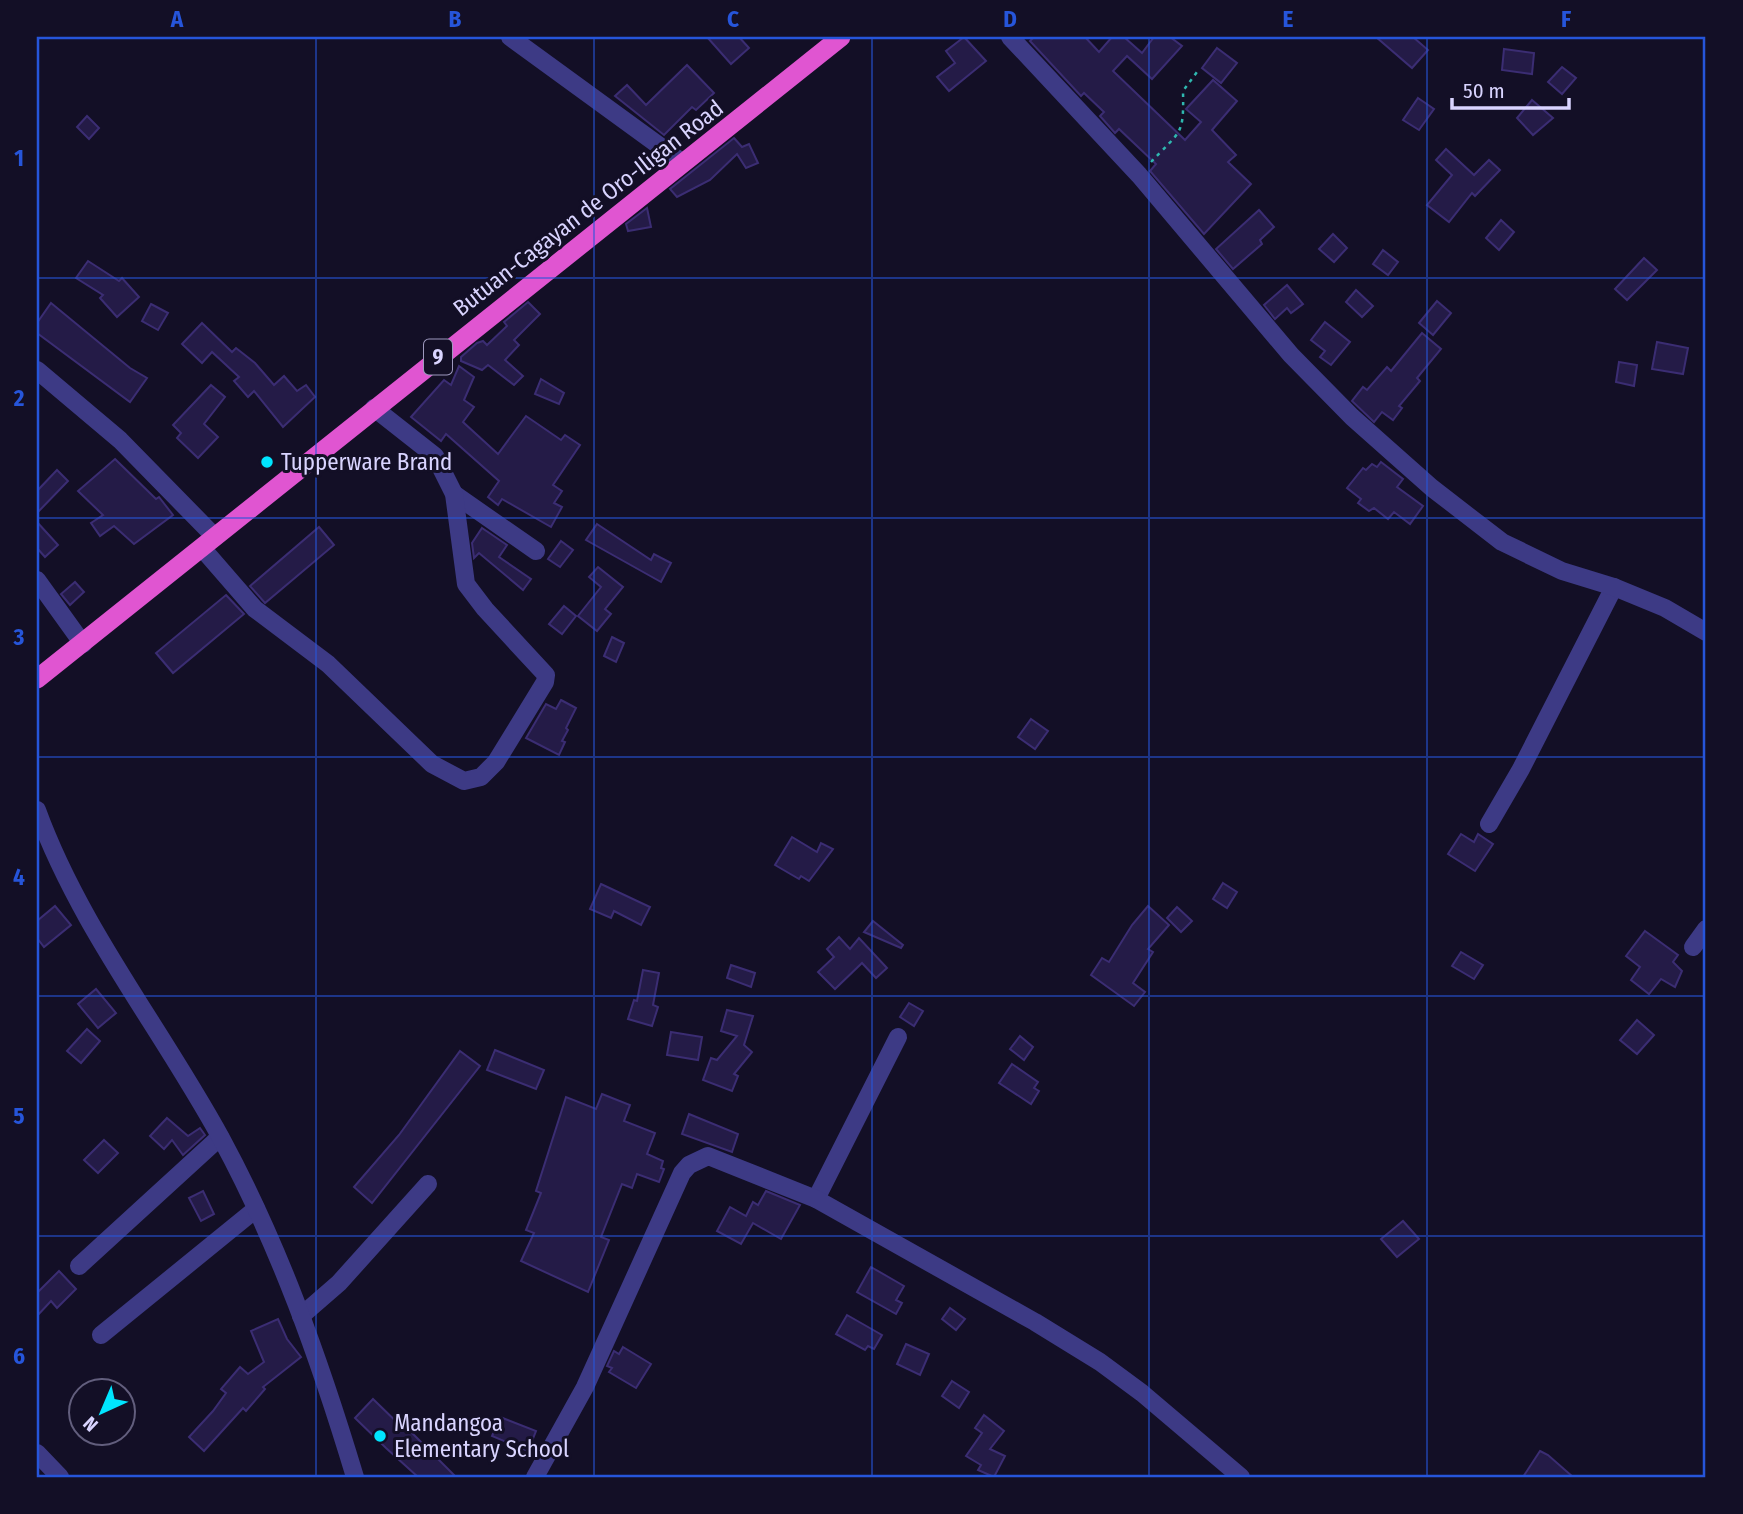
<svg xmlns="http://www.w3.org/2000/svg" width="1743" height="1514" viewBox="0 0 1743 1514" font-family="'Fira Sans Condensed',sans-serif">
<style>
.building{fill:#241b47;stroke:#3b2d73;stroke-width:2}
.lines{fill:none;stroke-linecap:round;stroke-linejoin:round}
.path{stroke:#2fb8b0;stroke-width:2.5;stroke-dasharray:3.5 5;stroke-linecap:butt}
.minor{stroke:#3d3a85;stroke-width:18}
.tertiary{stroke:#3d3a85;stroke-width:18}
.trunk{stroke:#e055d1;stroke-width:19}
.grid{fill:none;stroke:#2655da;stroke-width:2;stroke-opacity:0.55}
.poi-dot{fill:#00e5ff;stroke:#130f26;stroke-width:2.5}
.labels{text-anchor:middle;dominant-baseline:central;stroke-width:6;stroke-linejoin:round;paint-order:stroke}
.shield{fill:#130f26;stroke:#9e99be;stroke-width:2}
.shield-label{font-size:21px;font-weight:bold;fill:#d9d4ff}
.street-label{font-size:23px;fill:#d9d4ff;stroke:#130f26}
.poi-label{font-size:23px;fill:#d9d4ff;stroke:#130f26;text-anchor:start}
.neatline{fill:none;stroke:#2655da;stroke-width:2.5}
.grid-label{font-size:23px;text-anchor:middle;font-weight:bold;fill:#2655da}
</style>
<rect width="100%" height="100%" fill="#130f26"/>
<!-- building -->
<g class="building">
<polygon points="707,37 739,37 749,48 731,64"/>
<polygon points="964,37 986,61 949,91 937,77 955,63 946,51"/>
<polygon points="1034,37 1085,37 1099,52 1112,37 1124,37 1142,53 1154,37 1170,37 1182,46 1152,79 1127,56 1113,71 1185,140 1201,122 1186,109 1213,80 1237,101 1212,130 1236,155 1228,162 1251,184 1204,234 1150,171 1156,164 1119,129 1115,133 1100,116 1104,112 1084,93 1081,96 1030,41"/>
<polygon points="1376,37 1413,37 1428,50 1412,68"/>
<polygon points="1217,48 1237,63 1221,83 1202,68"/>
<polygon points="1504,49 1534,53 1532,74 1502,70"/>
<polygon points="687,65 714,93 696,110 692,107 664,135 615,96 627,85 646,105"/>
<polygon points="1562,67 1576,78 1562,94 1548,82"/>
<polygon points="1418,98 1434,109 1419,130 1403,120"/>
<polygon points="1532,100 1553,118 1533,135 1517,118"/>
<polygon points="87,116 99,128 89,139 77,127"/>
<polygon points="734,138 742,147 749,144 758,163 746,168 737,154 710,180 677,197 670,189"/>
<polygon points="1446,149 1474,175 1489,160 1500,170 1475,196 1472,193 1449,222 1427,205 1452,175 1436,160"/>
<polygon points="647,208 651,227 628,231 626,224"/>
<polygon points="1259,210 1274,227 1260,240 1262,244 1233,269 1216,249"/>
<polygon points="1501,220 1514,232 1499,250 1486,238"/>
<polygon points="1333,234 1347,248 1334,262 1319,249"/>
<polygon points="1383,250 1398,262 1388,275 1373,264"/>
<polygon points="1644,258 1657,270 1627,300 1615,289"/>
<polygon points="88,261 119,281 122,278 139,297 117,317 100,298 103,295 76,278"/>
<polygon points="1287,285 1303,304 1291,313 1287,308 1275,319 1264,305"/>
<polygon points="1356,290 1373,306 1362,317 1346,302"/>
<polygon points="1437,301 1451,313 1433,335 1419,323"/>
<polygon points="528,302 540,314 514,340 519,345 505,360 523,376 514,385 488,365 482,370 461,361 461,357 477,343 483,341 487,345 507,326 504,322"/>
<polygon points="51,303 130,368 147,378 130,402 37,333 37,323"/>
<polygon points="151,304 168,313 158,330 142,321"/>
<polygon points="1325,322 1350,342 1331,365 1320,357 1325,351 1311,340"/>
<polygon points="202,323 232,352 236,348 255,363 274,385 284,376 297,391 306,385 315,397 283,427 254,391 248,397 234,381 239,377 212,352 202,363 182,344"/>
<polygon points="1422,333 1441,349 1417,378 1420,381 1399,406 1402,408 1393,420 1382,412 1374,422 1352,401 1363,387 1367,390 1387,367 1391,371"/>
<polygon points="1657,342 1688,348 1683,374 1652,369"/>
<polygon points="1619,362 1637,365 1634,386 1616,382"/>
<polygon points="459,366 474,377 464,400 474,407 463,422 498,454 526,416 561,440 565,435 580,445 553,485 562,491 554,503 562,507 551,527 502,499 498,505 488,497 499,481 446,434 441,441 411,417 444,380 451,385"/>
<polygon points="541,379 564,393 559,404 535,394"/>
<polygon points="211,385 225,397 204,424 218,437 198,458 177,438 181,433 173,425"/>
<polygon points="115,459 156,499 159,497 173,515 134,544 114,526 100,536 91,523 103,515 78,491"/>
<polygon points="1381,462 1403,479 1397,487 1423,506 1410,524 1394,512 1388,519 1374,508 1369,511 1358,503 1361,499 1347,488 1363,468 1366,470 1372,464 1377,467"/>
<polygon points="57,470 68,481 37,513 37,491"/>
<polygon points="37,522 58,545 45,557 37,548"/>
<polygon points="597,524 651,560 654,554 671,563 661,582 586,540"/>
<polygon points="319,527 334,545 265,603 250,586"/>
<polygon points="482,528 507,545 499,557 531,579 523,590 479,553 474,558 472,543"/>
<polygon points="561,541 573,550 560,567 548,559"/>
<polygon points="598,567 623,587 605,609 611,614 597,631 578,616 601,587 589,577"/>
<polygon points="75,582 84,592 70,605 61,594"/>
<polygon points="226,595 244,614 173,673 156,653"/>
<polygon points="564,606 576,616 562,634 549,624"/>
<polygon points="612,637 624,643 616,662 604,656"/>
<polygon points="561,700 576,708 566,728 568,730 562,741 565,742 559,755 526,738 546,704 556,709"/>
<polygon points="1031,719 1048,731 1035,749 1018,737"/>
<polygon points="1461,834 1474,842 1478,834 1493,844 1475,871 1448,854"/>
<polygon points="792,837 817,852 821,843 833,849 809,881 801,876 799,879 775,865"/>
<polygon points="1223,883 1237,892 1227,908 1213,899"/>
<polygon points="601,884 650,907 641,925 614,911 611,918 590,909"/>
<polygon points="55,906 71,925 44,947 37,938 37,921"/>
<polygon points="1148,906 1169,925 1148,949 1153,952 1133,983 1145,992 1134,1006 1091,975 1102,958 1109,962 1132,925"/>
<polygon points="1177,907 1192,921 1181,932 1167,918"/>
<polygon points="873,921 903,945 901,948 864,932"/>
<polygon points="1645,931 1678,955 1673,962 1682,971 1675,987 1661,979 1649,994 1631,980 1640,967 1626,956"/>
<polygon points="839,937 850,949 859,938 887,968 876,978 862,963 835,989 818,972 834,957 827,949"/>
<polygon points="1461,952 1483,965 1474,979 1452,966"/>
<polygon points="731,965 755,973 751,987 727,978"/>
<polygon points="643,970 659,973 653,1005 658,1007 652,1026 628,1019 634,1000 637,1001"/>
<polygon points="96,989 116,1013 98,1028 78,1004"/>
<polygon points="909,1003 923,1011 914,1026 900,1017"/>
<polygon points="727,1010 753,1016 744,1045 752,1052 734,1074 738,1076 732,1091 703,1080 711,1058 717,1060 737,1036 721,1031"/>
<polygon points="1637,1020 1654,1035 1637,1054 1620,1040"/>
<polygon points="87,1029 100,1041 81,1063 67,1051"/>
<polygon points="671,1032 702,1037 698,1060 667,1055"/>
<polygon points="1020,1036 1033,1047 1024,1060 1010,1049"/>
<polygon points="495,1050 544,1070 536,1089 487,1070"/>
<polygon points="460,1051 480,1066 372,1203 354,1187 399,1135"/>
<polygon points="1012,1064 1038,1082 1034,1088 1039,1091 1031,1104 999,1083"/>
<polygon points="602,1094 630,1105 624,1121 655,1133 647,1154 663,1161 661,1168 664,1169 659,1182 637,1174 632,1188 622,1184 601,1237 609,1240 588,1292 521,1261 534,1233 526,1230 541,1193 536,1191 566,1097 596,1109"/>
<polygon points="689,1114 738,1134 732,1152 682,1134"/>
<polygon points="167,1118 188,1136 200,1128 205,1135 183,1155 172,1140 164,1149 150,1136"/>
<polygon points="104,1140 118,1153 98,1173 84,1160"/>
<polygon points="203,1191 214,1214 201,1221 189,1198"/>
<polygon points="766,1191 800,1205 781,1239 753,1223 741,1244 717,1231 730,1207 746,1216 753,1202 758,1205"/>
<polygon points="1403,1221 1419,1239 1397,1257 1381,1239"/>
<polygon points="871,1267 904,1286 896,1300 902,1303 896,1314 857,1292"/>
<polygon points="59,1271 76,1289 57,1308 51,1301 37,1316 37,1293"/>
<polygon points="950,1308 965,1319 956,1330 942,1319"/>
<polygon points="847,1315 882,1335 874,1349 868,1346 865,1350 836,1334"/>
<polygon points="278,1319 287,1339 301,1357 263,1387 265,1389 246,1411 243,1408 204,1451 189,1437 213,1411 226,1393 221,1389 240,1367 248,1374 264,1362 251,1331"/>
<polygon points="906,1344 929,1354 920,1375 897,1364"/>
<polygon points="623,1347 651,1364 636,1388 609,1372 612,1368 607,1366 614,1351 619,1354"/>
<polygon points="952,1381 969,1392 959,1408 942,1396"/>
<polygon points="373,1399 408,1433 410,1431 456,1477 418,1477 386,1448 355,1418"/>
<polygon points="984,1415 1004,1431 990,1449 1005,1456 994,1477 978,1470 981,1465 966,1456 982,1433 975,1428"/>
<polygon points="500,1417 536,1431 528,1451 492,1436"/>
<polygon points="1540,1451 1548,1455 1573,1477 1523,1477"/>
</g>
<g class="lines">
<!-- path -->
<path class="path" d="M1151 162C1181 130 1184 136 1183 91L1197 72"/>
<!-- minor -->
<g class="minor">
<polyline points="37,370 120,440 215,537"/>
<polyline points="454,494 536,551"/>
<polyline points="202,548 255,609 328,664 432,764 464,781 481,777 496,762 545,682 546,675 485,609 466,584 454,494 435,456 374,408"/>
<polyline points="37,580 83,644"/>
<polyline points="1489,824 1521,769 1614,587"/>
<polyline points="1693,947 1706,929"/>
<polyline points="816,1199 898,1037"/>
<polyline points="79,1266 220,1137"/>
<polyline points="301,1316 339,1283 428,1184"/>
<polyline points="101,1335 256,1209"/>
<polyline points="37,1453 60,1477"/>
<polyline points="535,1477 585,1387 682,1173 689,1165 708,1156 816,1199 1035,1322 1100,1362 1142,1393 1241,1477"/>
</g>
<!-- tertiary -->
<g class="tertiary">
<polyline points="510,37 683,163"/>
<polyline points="1010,37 1139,175 1291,355 1352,417 1432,488 1502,542 1562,571 1614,587 1665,608 1706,632"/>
<path d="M37 810C80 928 161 1028 221 1138 279 1245 320 1361 355 1477"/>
</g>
<!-- trunk -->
<polyline class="trunk" points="37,679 841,37"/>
</g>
<!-- grid -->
<path class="grid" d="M316 37V1477M594 37V1477M872 37V1477M1149 37V1477M1427 37V1477M37 278H1706M37 518H1706M37 757H1706M37 996H1706M37 1236H1706"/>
<!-- markers -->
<g class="poi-dot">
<circle cx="267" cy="462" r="7"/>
<circle cx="380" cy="1436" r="7"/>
</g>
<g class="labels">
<!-- shield labels -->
<rect class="shield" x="424" y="339.5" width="28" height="35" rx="5"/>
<g class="shield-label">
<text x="438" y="357">9</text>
</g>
<!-- street labels -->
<g class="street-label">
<text transform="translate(588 208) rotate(-38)">Butuan-Cagayan de Oro-Iligan Road</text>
</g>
<!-- poi labels -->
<g class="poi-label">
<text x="281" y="462">Tupperware Brand</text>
<text x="394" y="1423">Mandangoa<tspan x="394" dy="26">Elementary School</tspan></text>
</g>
</g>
<!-- border -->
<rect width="1743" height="1514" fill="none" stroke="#130f26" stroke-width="77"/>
<!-- north arrow -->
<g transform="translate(102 1412) rotate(224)"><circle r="33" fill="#130f26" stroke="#625e7d" stroke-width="2"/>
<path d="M0-5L12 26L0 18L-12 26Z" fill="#00e5ff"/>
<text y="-10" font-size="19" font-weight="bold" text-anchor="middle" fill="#d9d4ff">N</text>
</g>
<!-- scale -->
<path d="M1452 98v10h117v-10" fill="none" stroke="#d9d4ff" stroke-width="3.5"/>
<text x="1463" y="98" font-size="21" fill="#d9d4ff" stroke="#130f26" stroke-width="5" paint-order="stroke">50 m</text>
<rect x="38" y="38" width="1666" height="1438" class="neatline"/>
<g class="grid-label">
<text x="177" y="27">A</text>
<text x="455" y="27">B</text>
<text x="733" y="27">C</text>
<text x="1010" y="27">D</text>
<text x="1288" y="27">E</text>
<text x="1566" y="27">F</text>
<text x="19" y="166">1</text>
<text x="19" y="406">2</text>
<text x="19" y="645">3</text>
<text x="19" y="885">4</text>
<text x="19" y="1124">5</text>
<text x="19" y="1364">6</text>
</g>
</svg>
